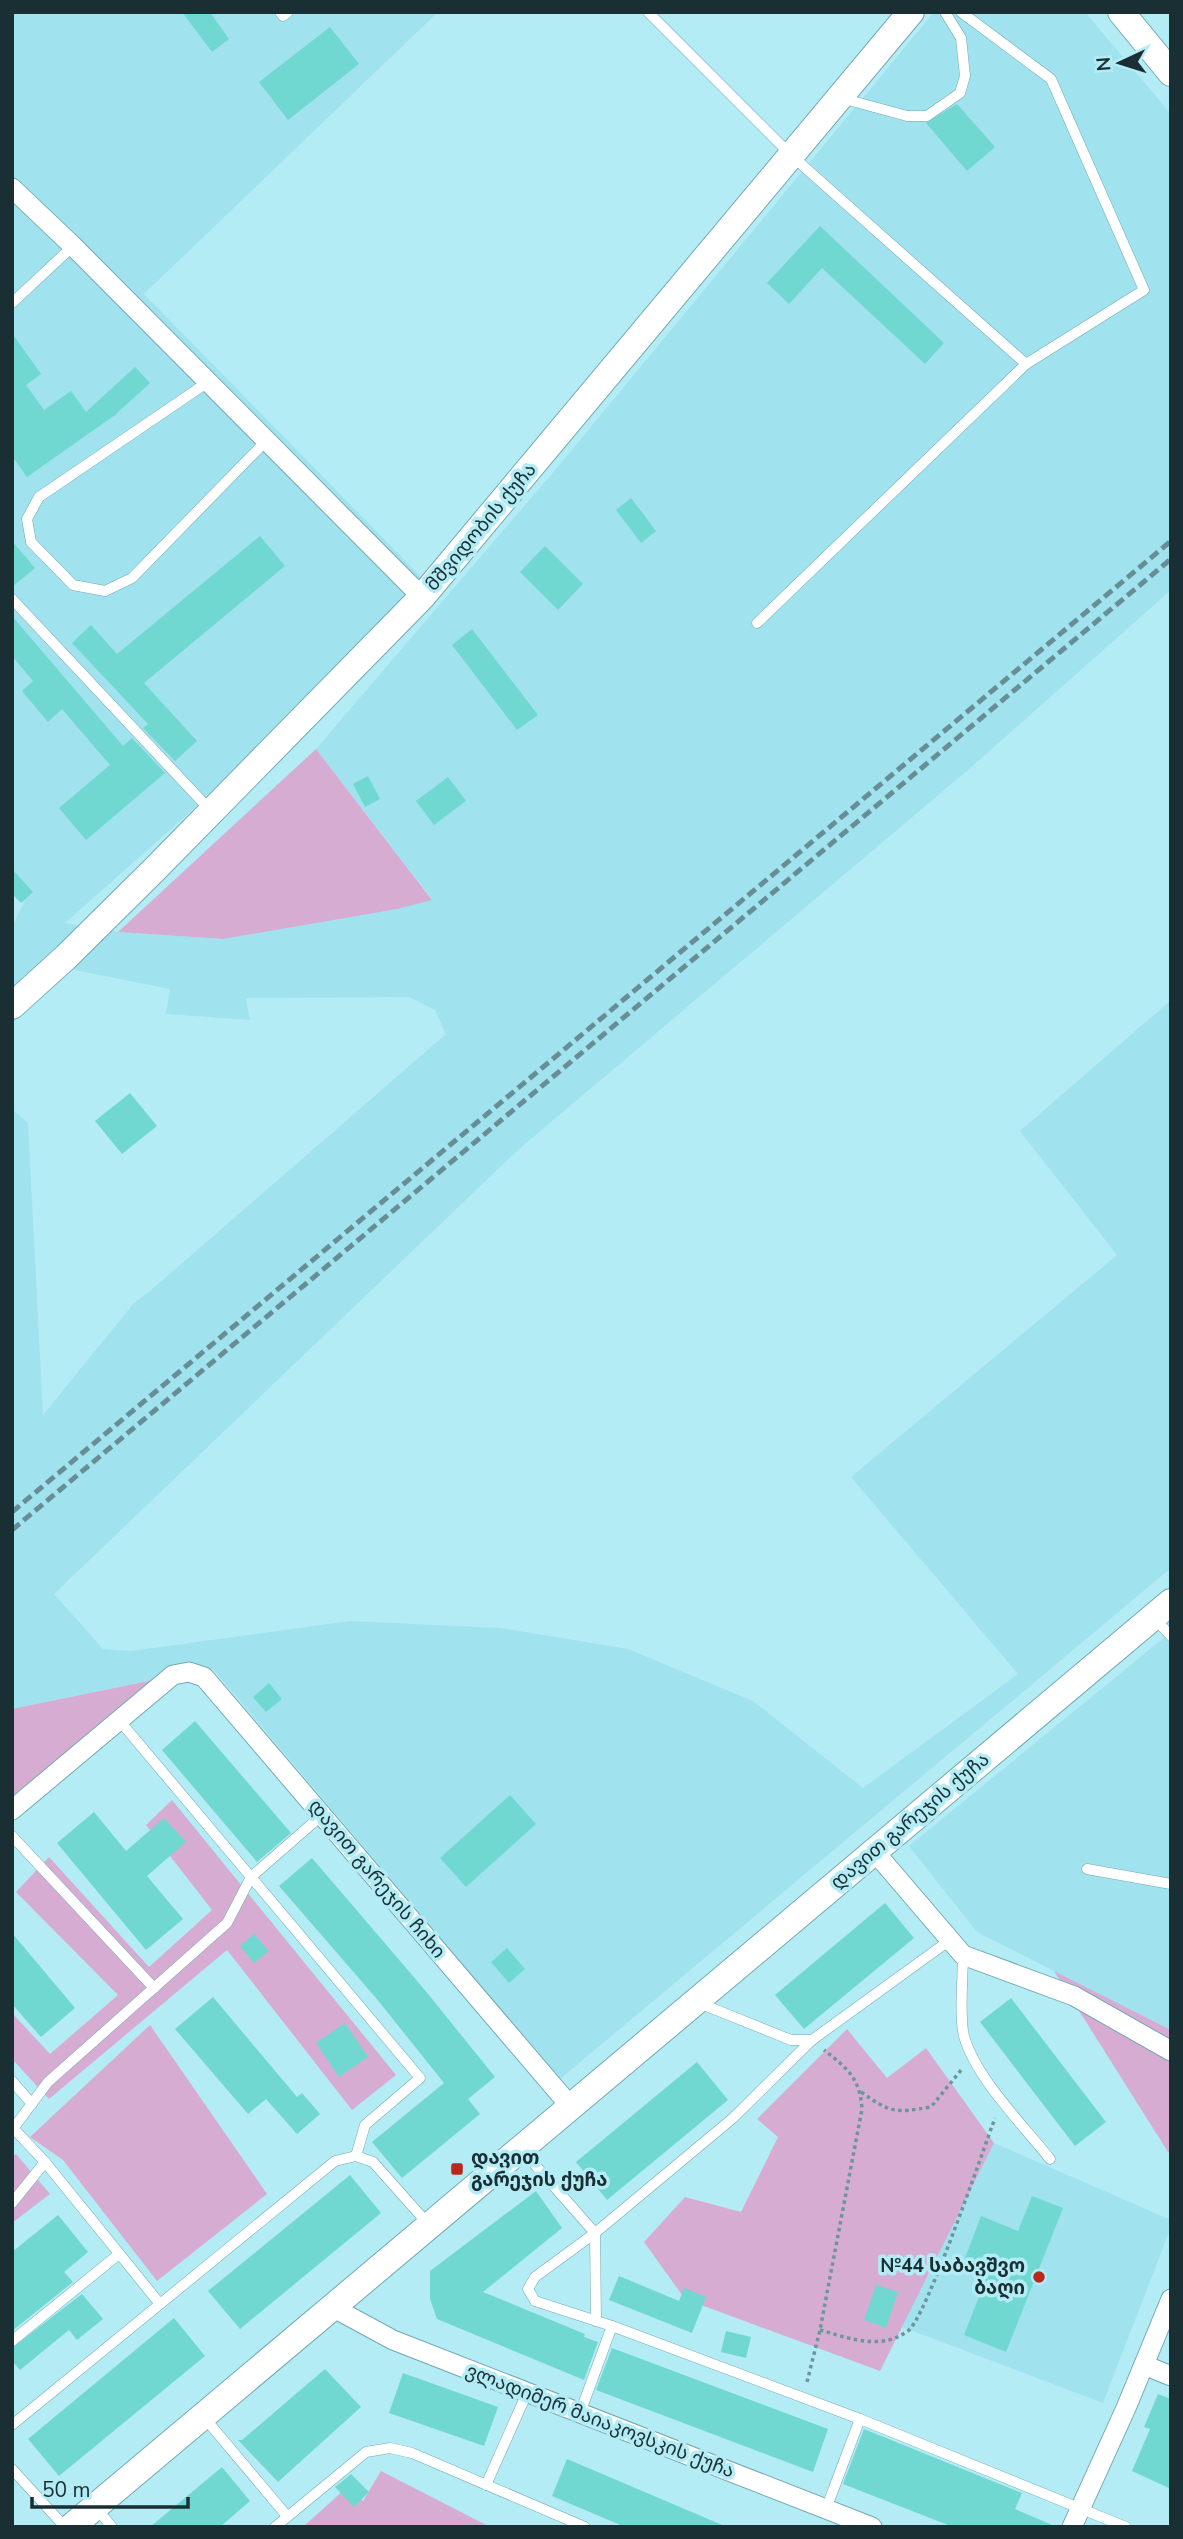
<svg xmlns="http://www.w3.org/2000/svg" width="1183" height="2539" viewBox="0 0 1183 2539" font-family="'Nunito Sans','Noto Sans Georgian',sans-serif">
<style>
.built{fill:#a0e2ee}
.green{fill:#d7acd3}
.building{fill:#70d8d1}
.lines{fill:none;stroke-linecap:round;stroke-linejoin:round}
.lane-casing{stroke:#73a9b2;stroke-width:11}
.street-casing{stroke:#73a9b2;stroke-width:21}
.secondary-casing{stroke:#73a9b2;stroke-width:28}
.path{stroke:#6d959c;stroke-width:3.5;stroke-dasharray:3.5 3.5;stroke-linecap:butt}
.lane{stroke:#fff;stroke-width:10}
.street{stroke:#fff;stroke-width:19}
.secondary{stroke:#fff;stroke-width:26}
.rail{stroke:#678e95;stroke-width:5;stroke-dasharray:10 5;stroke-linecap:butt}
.poi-dot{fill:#b7291d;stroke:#b4ecf6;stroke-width:2.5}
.labels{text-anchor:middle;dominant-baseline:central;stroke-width:7;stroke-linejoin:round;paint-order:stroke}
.street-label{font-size:19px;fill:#192f33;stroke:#b4ecf6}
.poi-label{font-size:19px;font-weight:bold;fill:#192f33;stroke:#b4ecf6;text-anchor:start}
</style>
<rect width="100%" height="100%" fill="#b4ecf6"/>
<!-- built -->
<g class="built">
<polygon points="12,12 438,12 144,294 424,580 188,814 65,923 118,932 223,939 432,899 316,749 561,463 934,12 1085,12 1171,114 1171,590 968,770 519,1149 54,1594 103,1649 131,1651 350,1621 501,1628 628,1649 753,1701 863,1788 1018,1674 851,1477 1117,1255 1020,1131 1171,1000 1171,1568 560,2079 213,1669 178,1664 158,1679 12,1709 12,1109 28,1123 43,1415 134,1303 150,1291 446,1034 435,1010 409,997 246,998 250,1020 166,1014 170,989 40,963 12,988 12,928 28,893 12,876"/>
<polygon points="1171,1632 1171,2030 977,1932 909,1846"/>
<polygon points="994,2143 1171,2220 1171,2227 1103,2403 902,2327"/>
</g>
<!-- green -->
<g class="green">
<polygon points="316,749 432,900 397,909 223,939 118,932"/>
<polygon points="158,1679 12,1796 12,1709"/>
<polygon points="172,1800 396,2075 352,2110 227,1950 49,2099 12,2059 12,2013 50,2054 118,1995 16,1892 49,1857 149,1967 212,1910 146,1825"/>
<polygon points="1054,1971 1171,2030 1171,2151 1168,2152"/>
<polygon points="150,2025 267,2194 157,2281 63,2160 30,2137"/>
<polygon points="847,2029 887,2078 926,2048 994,2143 880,2371 685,2299 644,2242 685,2197 741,2212 778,2137 757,2119"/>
<polygon points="16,2154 50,2194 12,2223 12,2157"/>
<polygon points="381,2471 490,2527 303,2527 346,2488 363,2501"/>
</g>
<!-- building -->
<g class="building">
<polygon points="182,12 210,12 229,39 212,52"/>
<polygon points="330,27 359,64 288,120 259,82"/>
<polygon points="957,104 995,147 967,171 926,123"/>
<polygon points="820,226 944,343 925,364 822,268 789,304 767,283"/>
<polygon points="12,333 41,374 26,385 44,410 71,391 86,412 135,367 150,383 115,415 27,477 12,456"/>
<polygon points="631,498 656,531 641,543 616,510"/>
<polygon points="260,536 285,566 144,683 197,741 175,761 143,728 148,724 72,643 91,625 117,654"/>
<polygon points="12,541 35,568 12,587"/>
<polygon points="545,546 583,584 558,610 520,572"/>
<polygon points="12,616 123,746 132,738 165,773 86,840 59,808 110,765 62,709 48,722 22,691 33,681 12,656"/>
<polygon points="472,629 538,715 517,730 452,645"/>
<polygon points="368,776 380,799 365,807 353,784"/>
<polygon points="448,777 466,801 434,825 416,801"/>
<polygon points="12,869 33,892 21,903 12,894"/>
<polygon points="130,1093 157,1126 122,1154 95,1121"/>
<polygon points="269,1683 282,1699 266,1712 253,1697"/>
<polygon points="195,1721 291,1833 257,1862 162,1750"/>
<polygon points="510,1795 536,1824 466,1887 440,1858"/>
<polygon points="94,1812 126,1851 164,1818 186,1842 147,1876 183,1919 146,1950 57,1843"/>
<polygon points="312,1858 424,1989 495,2077 468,2099 480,2114 402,2178 372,2142 444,2083 376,1998 279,1886"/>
<polygon points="885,1903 914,1938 804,2029 775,1995"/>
<polygon points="12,1933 75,2008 41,2037 12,2004"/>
<polygon points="254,1934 269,1951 254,1963 240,1946"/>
<polygon points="507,1948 525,1969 509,1983 491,1962"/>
<polygon points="213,1997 297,2097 302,2093 320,2114 297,2134 266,2099 248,2114 175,2029"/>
<polygon points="1011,1998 1106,2122 1075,2146 980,2022"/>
<polygon points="345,2023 368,2057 339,2077 316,2043"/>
<polygon points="697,2062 728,2100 607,2200 576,2162"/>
<polygon points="350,2175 381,2213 240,2329 208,2291"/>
<polygon points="536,2191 562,2228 483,2292 585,2334 584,2337 598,2342 584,2380 437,2319 430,2299 430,2271"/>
<polygon points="1032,2196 1063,2208 1006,2352 964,2335 989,2271 964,2261 981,2216 1018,2231"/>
<polygon points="58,2215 88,2252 64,2272 73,2282 12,2331 12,2252"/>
<polygon points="619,2276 679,2301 684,2288 706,2297 692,2333 609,2300"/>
<polygon points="876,2285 898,2292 886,2328 864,2320"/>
<polygon points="82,2294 103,2319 77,2340 69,2330 20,2370 12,2361 12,2348"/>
<polygon points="174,2318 205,2356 59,2476 28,2439"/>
<polygon points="726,2331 751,2337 746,2358 721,2352"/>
<polygon points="612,2348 828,2429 813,2472 596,2390"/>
<polygon points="325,2369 361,2407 278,2482 238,2440 242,2440"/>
<polygon points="403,2373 498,2407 484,2446 389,2413"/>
<polygon points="1158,2394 1171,2399 1171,2489 1132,2471 1150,2429 1144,2427"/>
<polygon points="864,2429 1022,2493 1015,2509 1057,2527 953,2527 843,2484"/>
<polygon points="567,2459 727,2527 625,2527 552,2496"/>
<polygon points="222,2467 250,2501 220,2527 150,2527"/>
<polygon points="351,2474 369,2492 354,2507 335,2487"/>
</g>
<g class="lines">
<defs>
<g id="lane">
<polyline points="280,12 283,16 288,12"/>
<polyline points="648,12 792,156 1026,364 1144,290 1051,79 961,12"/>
<polyline points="841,98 907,116 927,116 960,93 965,76 961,38 945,12"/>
<polyline points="12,303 73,246"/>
<polyline points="208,382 39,497 27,519 31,542 73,585 105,591 132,578 266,441"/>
<polyline points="12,599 211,811"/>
<polyline points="757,623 1026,364"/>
<polyline points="1155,1619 1171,1636"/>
<polyline points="119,1720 420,2078 365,2125 356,2156"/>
<polyline points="12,1836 154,1988"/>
<polyline points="1087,1869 1171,1884"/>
<path d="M963 1955C963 1977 959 2016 964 2036 975 2077 1023 2125 1050 2159"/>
<polyline points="699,2003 791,2040 812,2040 950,1940"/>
<polyline points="12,2081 32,2104"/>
<polyline points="14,2129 45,2162 160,2304"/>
<polyline points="12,2130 48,2082 227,1923 251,1877 322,1815"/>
<polyline points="521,2149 595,2233 535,2277 528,2289 535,2301 612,2326 860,2419 1126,2527"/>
<polyline points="12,2203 45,2162"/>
<polyline points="596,2321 595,2233 733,2118 812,2040"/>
<polyline points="12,2341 119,2254"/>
<polyline points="580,2413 612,2326"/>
<polyline points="203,2416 287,2516"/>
<polyline points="12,2425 335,2161 356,2156 373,2162 429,2225"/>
<polyline points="12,2469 65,2527"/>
<polyline points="486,2485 527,2393"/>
<polyline points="97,2509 112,2527"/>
<polyline points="826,2509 860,2419"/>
<polyline points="275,2527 366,2452 390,2448 412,2453 585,2527"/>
</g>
<g id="street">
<polyline points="12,188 73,246 422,597"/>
<polyline points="12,1810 173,1675 189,1672 204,1677 571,2107"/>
<polyline points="874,1851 963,1955 1074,1996 1171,2051"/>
<polyline points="332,2307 393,2340 872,2527"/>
<polyline points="1144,2365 1171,2376"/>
<polyline points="1072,2527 1126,2408 1171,2299"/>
</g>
<g id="secondary">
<polyline points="1121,12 1171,73"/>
<polyline points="12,1006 66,957 154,870 422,597 911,12"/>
<polyline points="71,2527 1171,1602"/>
</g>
</defs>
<!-- lane casing -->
<use href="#lane" class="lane-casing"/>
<!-- street casing -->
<use href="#street" class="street-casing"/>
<!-- secondary casing -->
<use href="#secondary" class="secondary-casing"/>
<!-- path -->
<g class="path">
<path d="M861 2092C891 2113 894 2113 931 2107L962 2069"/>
<path d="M820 2330C849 2338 880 2351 908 2331 926 2318 983 2150 995 2118"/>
<path d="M807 2382 820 2330 862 2109C860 2078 847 2068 824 2050"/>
</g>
<!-- lane -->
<use href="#lane" class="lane"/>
<!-- street -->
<use href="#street" class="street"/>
<!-- secondary -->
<use href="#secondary" class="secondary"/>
<!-- rail -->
<g class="rail">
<polyline points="12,1512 1171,541"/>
<polyline points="12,1530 1171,559"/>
</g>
</g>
<!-- markers -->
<g class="poi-dot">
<rect x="450" y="2162" width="14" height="14" rx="3.5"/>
<circle cx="1039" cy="2277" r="7"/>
</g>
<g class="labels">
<!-- street labels -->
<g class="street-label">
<text transform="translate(481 527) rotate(-50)">მშვიდობის ქუჩა</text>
<text transform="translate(910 1821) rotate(-40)">დავით გარეჯის ქუჩა</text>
<text transform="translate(377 1879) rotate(50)">დავით გარეჯის ჩიხი</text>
<text transform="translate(600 2421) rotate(21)">ვლადიმერ მაიაკოვსკის ქუჩა</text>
</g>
<!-- poi labels -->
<g class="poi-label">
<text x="471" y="2158">დავით<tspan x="471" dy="22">გარეჯის ქუჩა</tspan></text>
<text x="1025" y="2266" text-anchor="end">№44 საბავშვო<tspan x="1025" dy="22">ბაღი</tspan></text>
</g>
</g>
<!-- border -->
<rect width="1183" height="2539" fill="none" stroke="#192f33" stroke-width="28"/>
<!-- north arrow -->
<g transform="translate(1120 63) rotate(266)" stroke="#b4ecf6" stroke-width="5" paint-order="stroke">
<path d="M0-5L12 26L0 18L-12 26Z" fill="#192f33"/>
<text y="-10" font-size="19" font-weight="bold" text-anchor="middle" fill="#192f33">N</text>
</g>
<!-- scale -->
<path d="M32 2497v10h156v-10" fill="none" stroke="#192f33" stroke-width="3.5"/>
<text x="42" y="2497" font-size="21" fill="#192f33" stroke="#b4ecf6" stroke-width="5" paint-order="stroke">50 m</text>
</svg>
